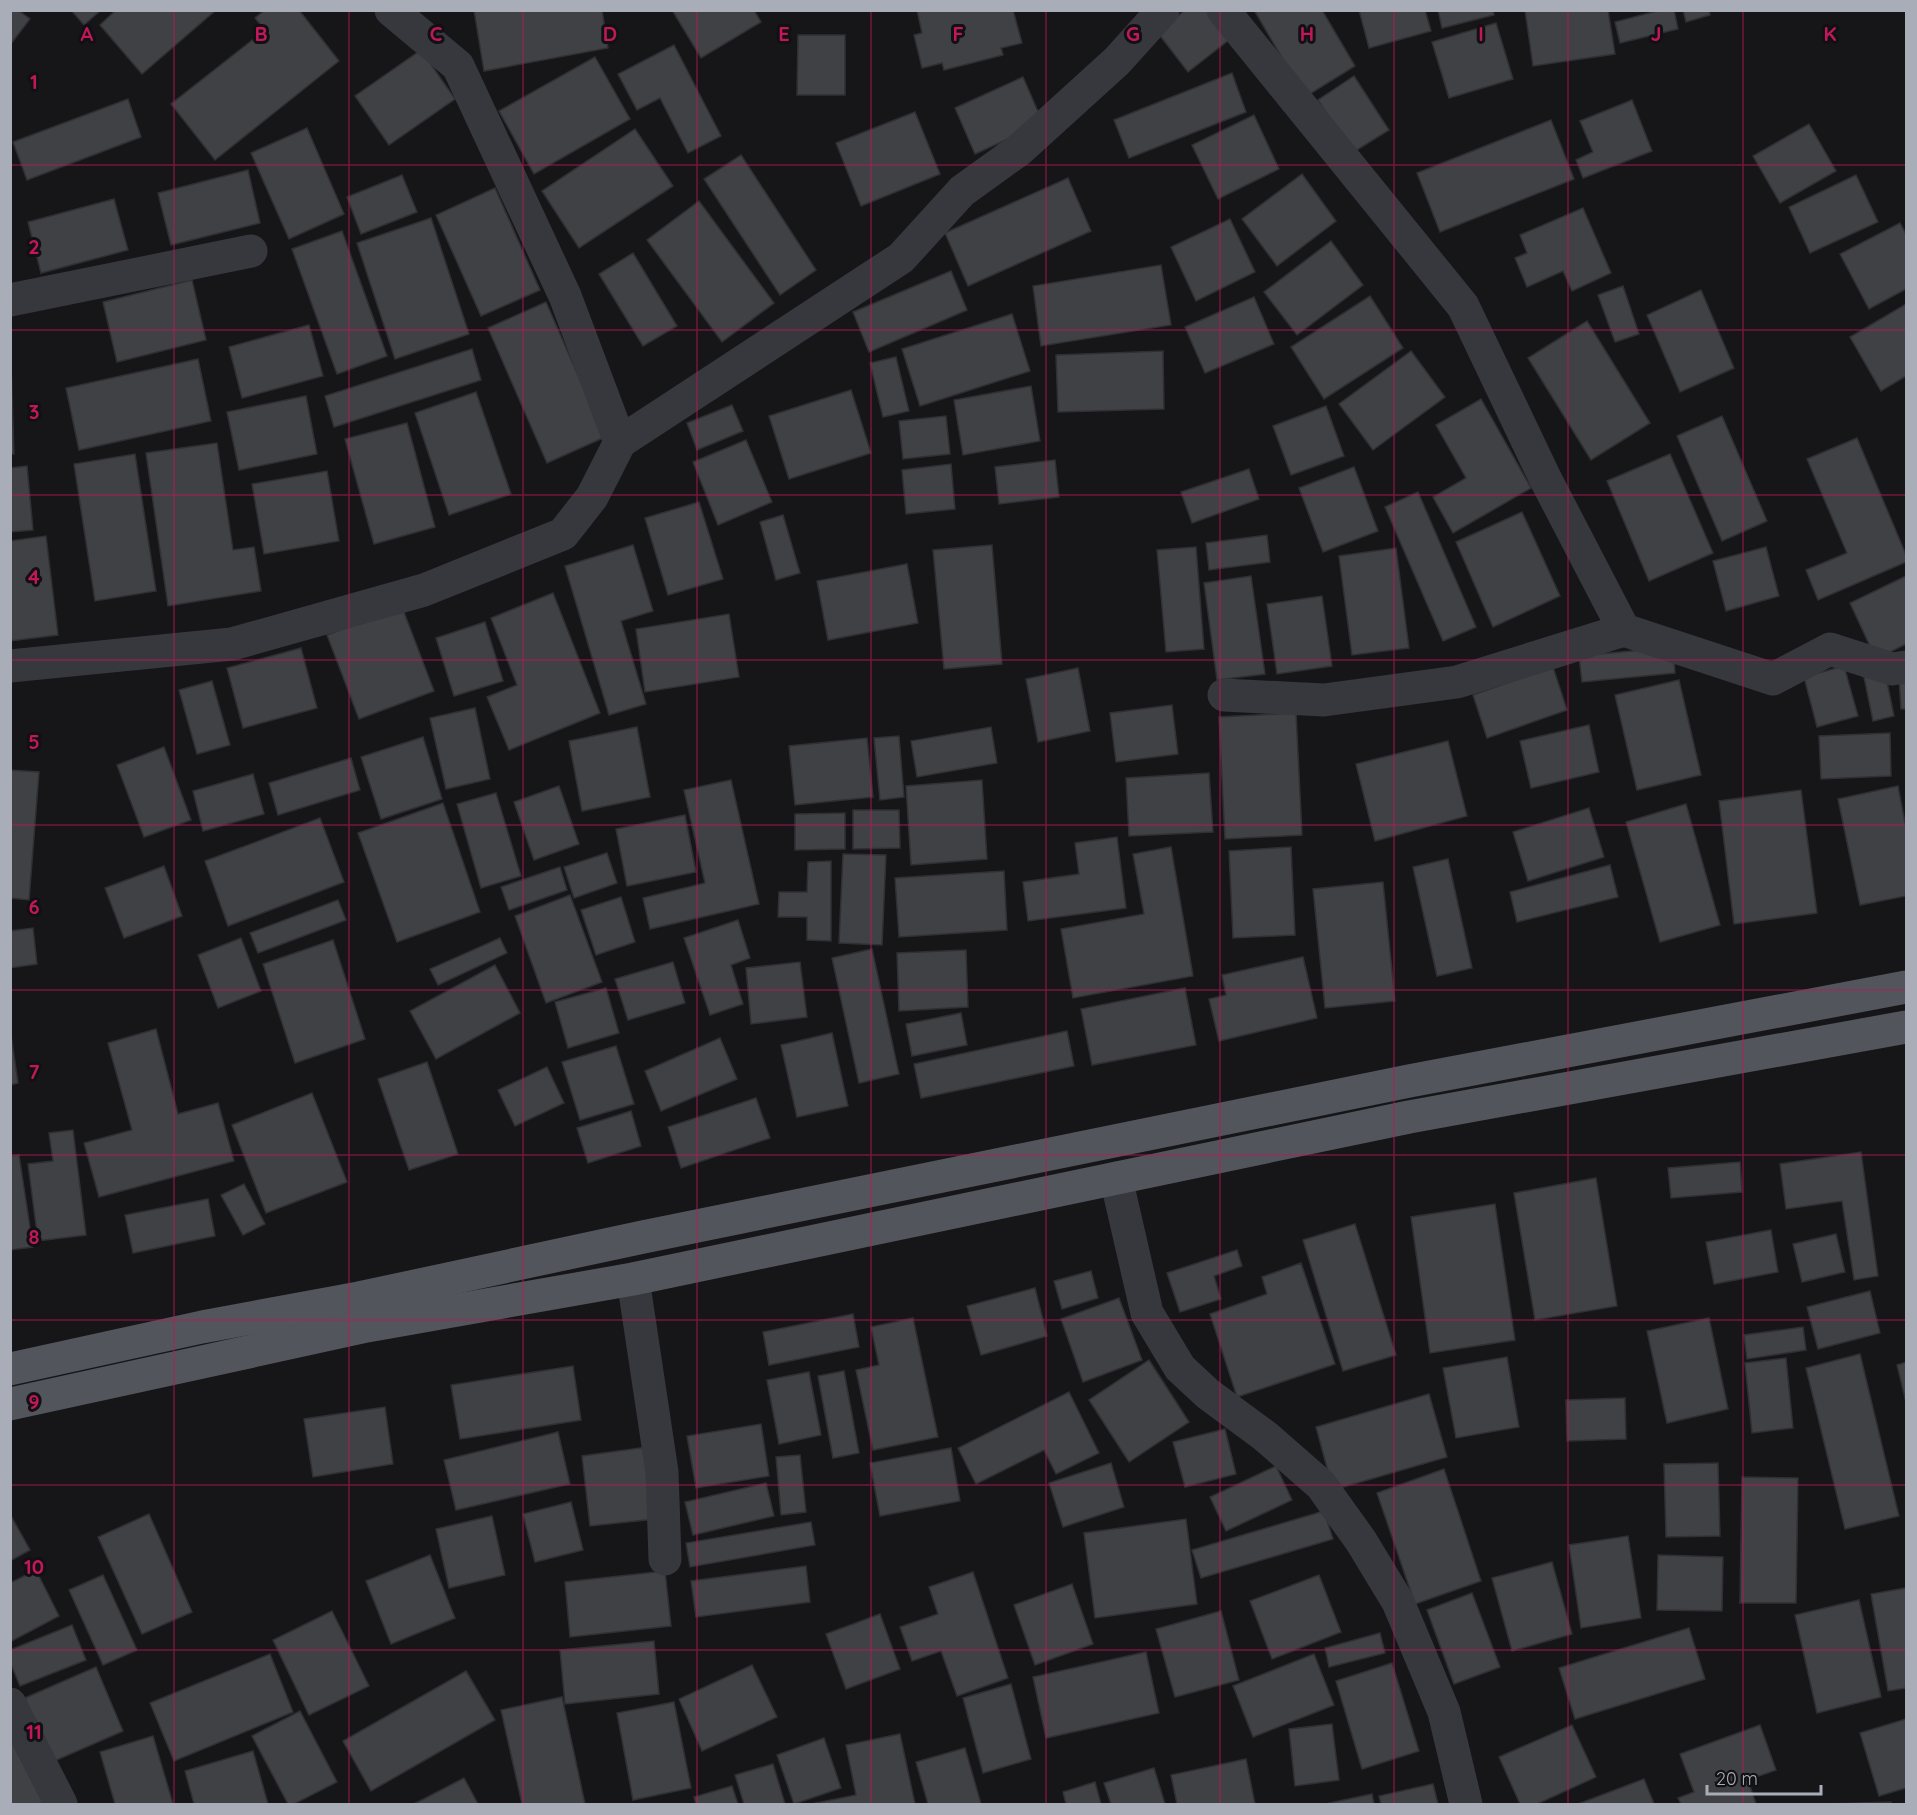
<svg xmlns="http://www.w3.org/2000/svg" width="1917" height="1815" viewBox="0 0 1917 1815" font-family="Quicksand,sans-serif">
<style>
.building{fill:#404145;stroke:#303034;stroke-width:1.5}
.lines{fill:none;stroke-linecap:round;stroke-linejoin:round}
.minor{stroke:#37383d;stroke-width:33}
.major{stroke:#53555c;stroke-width:33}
.grid{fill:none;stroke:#c2185b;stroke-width:1.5;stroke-opacity:0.55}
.grid-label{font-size:20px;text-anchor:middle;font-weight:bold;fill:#c2185b;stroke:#111113;stroke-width:6;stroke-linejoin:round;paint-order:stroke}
</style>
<rect width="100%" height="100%" fill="#161618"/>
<!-- building -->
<g class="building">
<polygon points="10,10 18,10 30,19 10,45"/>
<polygon points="71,10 101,10 84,25"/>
<polygon points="116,10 216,10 142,74 100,25"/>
<polygon points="265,10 299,10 339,61 215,160 171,104 265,30 255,18"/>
<polygon points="474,10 602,10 608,48 484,71"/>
<polygon points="672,10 754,10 761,22 701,58"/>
<polygon points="917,10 1013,10 1022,43 1001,48 1003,55 944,70 942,63 922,68 914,35 922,33"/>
<polygon points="1185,10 1208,10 1230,39 1188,72 1158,33"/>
<polygon points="1254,10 1322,10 1355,66 1305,97"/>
<polygon points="1359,10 1425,10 1431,31 1369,48"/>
<polygon points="1438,10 1493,10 1494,15 1442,28"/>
<polygon points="1525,10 1608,10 1615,54 1533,66"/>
<polygon points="1661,10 1674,10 1678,29 1620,43 1615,22"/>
<polygon points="1683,10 1709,10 1710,15 1686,22"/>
<polygon points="1496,23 1513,79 1449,98 1432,42"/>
<polygon points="798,35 845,35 845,95 797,95"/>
<polygon points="674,45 721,136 688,153 660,98 637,110 618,74"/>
<polygon points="421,50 455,99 389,145 355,96"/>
<polygon points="595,57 630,119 534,174 499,111"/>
<polygon points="1232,73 1246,112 1129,158 1114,120"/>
<polygon points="1354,76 1389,130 1352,153 1318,100"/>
<polygon points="1023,77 1043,123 975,154 955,108"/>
<polygon points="128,99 141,137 27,180 13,142"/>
<polygon points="1632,100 1652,151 1583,178 1576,160 1593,152 1580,121"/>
<polygon points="915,112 940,174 861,206 836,143"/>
<polygon points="1254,115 1279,169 1218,199 1192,145"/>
<polygon points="1551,120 1574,179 1440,232 1417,173"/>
<polygon points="1809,124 1836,171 1780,203 1753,156"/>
<polygon points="307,128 344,214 289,239 251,153"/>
<polygon points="635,129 673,186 579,248 542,191"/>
<polygon points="741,155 816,270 780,295 704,179"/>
<polygon points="248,170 260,223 171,245 158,193"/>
<polygon points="1302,174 1336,221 1277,266 1242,219"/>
<polygon points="402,175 417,212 361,234 347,197"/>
<polygon points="1856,175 1878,222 1810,253 1789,207"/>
<polygon points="1068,178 1091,231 968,286 945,233"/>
<polygon points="495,188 540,290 481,316 436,215"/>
<polygon points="114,199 128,250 41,273 28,222"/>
<polygon points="699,201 774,303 722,342 647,240"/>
<polygon points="1583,208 1611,273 1572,291 1563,271 1527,287 1515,258 1527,253 1520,235"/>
<polygon points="431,218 469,334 395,359 357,243"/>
<polygon points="1230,219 1255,272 1196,301 1171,247"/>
<polygon points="1900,223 1906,234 1906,289 1869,309 1840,254"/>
<polygon points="342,231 387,356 337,374 292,249"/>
<polygon points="1331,241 1363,285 1297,335 1264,292"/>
<polygon points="633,253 677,326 643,346 599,274"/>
<polygon points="1161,265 1171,325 1041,346 1033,286"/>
<polygon points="951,271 967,310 869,352 853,312"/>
<polygon points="192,280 206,340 117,362 103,302"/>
<polygon points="1623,286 1639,334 1615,342 1598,295"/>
<polygon points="1701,290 1734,368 1680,392 1647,315"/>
<polygon points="1370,296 1403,348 1324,399 1291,347"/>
<polygon points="1254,297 1274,344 1205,373 1185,327"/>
<polygon points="546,302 605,437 547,463 488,328"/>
<polygon points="1906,304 1906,376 1881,391 1850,337"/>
<polygon points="1012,314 1030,371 920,406 902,349"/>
<polygon points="1587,321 1650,423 1591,460 1528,358"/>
<polygon points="309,325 323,376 242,398 229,347"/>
<polygon points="10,333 14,454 10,454"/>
<polygon points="472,349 481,380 334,427 325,396"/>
<polygon points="1163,351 1164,409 1058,412 1056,355"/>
<polygon points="1411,351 1445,397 1373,450 1339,404"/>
<polygon points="896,357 909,411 883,417 870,363"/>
<polygon points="198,359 211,421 79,450 66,388"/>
<polygon points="1031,386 1040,441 963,455 954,400"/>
<polygon points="851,390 871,453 789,479 769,416"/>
<polygon points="476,392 511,494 449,515 415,413"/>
<polygon points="306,396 317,454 239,470 227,412"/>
<polygon points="1481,399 1531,488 1453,533 1433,497 1466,478 1436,425"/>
<polygon points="732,405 743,431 697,450 687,423"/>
<polygon points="1326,406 1344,456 1291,475 1273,426"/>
<polygon points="946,416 950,454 903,459 899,421"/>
<polygon points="1722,416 1767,521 1722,541 1677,436"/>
<polygon points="407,423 435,527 374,544 345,439"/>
<polygon points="1857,438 1906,555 1906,562 1818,600 1806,570 1847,553 1807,459"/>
<polygon points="746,440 772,502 718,525 693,462"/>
<polygon points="217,443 233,550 254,547 261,591 168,606 146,453"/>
<polygon points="135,454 156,591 95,601 74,464"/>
<polygon points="1670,454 1713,553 1649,581 1607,481"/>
<polygon points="1055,460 1059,497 999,504 995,467"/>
<polygon points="951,464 955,509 906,514 902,470"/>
<polygon points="27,466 33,530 10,532 10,468"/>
<polygon points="1354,467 1378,531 1323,552 1299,488"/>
<polygon points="1249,469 1259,499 1192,523 1181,492"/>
<polygon points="327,471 339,541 264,554 252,484"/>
<polygon points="1418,492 1476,627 1443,641 1385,507"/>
<polygon points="699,502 723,579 668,595 645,518"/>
<polygon points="1522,512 1560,596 1493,627 1456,542"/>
<polygon points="783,515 800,573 776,580 760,522"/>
<polygon points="1267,535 1270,562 1209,570 1206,543"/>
<polygon points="46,536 58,635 10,641 10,541"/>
<polygon points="633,545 653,611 621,621 646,704 609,715 565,566"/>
<polygon points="992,545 1002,664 944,669 933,550"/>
<polygon points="1196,547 1204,649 1166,652 1157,550"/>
<polygon points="1766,547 1779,596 1726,611 1713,561"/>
<polygon points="1396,548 1409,648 1352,655 1339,556"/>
<polygon points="907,564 918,623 828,640 817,581"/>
<polygon points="1251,576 1265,674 1217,680 1204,583"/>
<polygon points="1906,576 1906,644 1876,659 1850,603"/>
<polygon points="553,593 600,713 509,750 487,697 517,685 491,618"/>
<polygon points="1322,596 1332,666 1277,674 1267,604"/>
<polygon points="402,607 434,691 359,719 327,635"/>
<polygon points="729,614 739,677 645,692 636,629"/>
<polygon points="485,622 503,681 454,696 436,638"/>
<polygon points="1673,647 1675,673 1582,682 1579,656"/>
<polygon points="301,648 317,708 243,728 227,668"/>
<polygon points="1844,666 1858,716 1817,727 1804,677"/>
<polygon points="1553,667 1567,710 1487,738 1473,695"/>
<polygon points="1078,668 1090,731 1038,742 1026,679"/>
<polygon points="1885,672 1894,716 1873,721 1864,677"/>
<polygon points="1899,678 1906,678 1906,709 1901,709"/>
<polygon points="1679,680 1701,775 1637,790 1615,695"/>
<polygon points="212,681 230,745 197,754 179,690"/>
<polygon points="1172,705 1178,754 1116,762 1110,713"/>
<polygon points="475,708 490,779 446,789 430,718"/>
<polygon points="1296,713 1302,835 1225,839 1219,717"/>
<polygon points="1589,725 1599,772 1531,788 1520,741"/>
<polygon points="637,727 650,797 582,811 569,741"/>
<polygon points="991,727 997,763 917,777 911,741"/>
<polygon points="1890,733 1891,776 1821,779 1819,736"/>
<polygon points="899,736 904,797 880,800 874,738"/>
<polygon points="423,737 442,799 381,819 361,757"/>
<polygon points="867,738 873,797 795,805 789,746"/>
<polygon points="1448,741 1467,816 1375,841 1356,764"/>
<polygon points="164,747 191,820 144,837 117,765"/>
<polygon points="351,758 360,790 278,815 269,783"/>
<polygon points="10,770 39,772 29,900 10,898"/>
<polygon points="1209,773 1213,832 1129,836 1126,778"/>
<polygon points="253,774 264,814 203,831 193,791"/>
<polygon points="731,780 759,904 650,929 643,898 705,883 684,790"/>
<polygon points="982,780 987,859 911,865 906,786"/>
<polygon points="559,786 579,844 534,860 514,802"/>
<polygon points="1898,786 1906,828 1906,896 1860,905 1838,799"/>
<polygon points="1801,790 1817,913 1734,924 1719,801"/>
<polygon points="496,793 521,876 481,888 457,804"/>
<polygon points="443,803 480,912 397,942 358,833"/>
<polygon points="1686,804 1720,925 1660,942 1626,822"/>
<polygon points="1589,808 1604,857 1528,881 1513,832"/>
<polygon points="853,810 899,810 900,848 853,849"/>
<polygon points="845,813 845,849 795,850 795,814"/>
<polygon points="685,815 696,872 627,886 616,829"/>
<polygon points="320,818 344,882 228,926 205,861"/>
<polygon points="1117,837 1126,908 1028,921 1023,882 1079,874 1075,843"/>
<polygon points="1171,847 1193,976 1073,998 1061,929 1144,914 1133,854"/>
<polygon points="1291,847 1295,935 1233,938 1229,851"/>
<polygon points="607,853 617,883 574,898 564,867"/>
<polygon points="843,854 886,855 882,945 839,943"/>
<polygon points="1448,859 1472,968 1437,976 1413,867"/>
<polygon points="831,861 831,941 807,940 807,917 778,917 779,892 807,892 808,862"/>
<polygon points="1610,865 1618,897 1517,922 1510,892"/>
<polygon points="164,866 182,916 124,938 105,888"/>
<polygon points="560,867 567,890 509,910 501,887"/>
<polygon points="1004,871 1007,930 899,937 895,878"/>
<polygon points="1383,882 1395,1001 1325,1008 1313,889"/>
<polygon points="570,895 602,982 546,1003 515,916"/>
<polygon points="621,897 635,942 596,955 581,910"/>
<polygon points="338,900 346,920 258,953 250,933"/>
<polygon points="738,920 750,958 731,965 743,1004 710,1015 684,938"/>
<polygon points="33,928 37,964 10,968 10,931"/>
<polygon points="241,938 261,991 218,1008 198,955"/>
<polygon points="500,938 507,953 438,985 430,969"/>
<polygon points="333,940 365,1039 295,1063 263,964"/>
<polygon points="872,949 899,1074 859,1083 832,958"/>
<polygon points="966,950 968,1007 899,1011 897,953"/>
<polygon points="1303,957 1317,1018 1219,1041 1209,999 1226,995 1222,975"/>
<polygon points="673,962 685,1003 628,1020 615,979"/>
<polygon points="800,962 807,1017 751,1024 746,968"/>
<polygon points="495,965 520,1013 436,1059 410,1011"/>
<polygon points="606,988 619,1033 568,1048 555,1002"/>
<polygon points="1185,988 1196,1045 1092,1065 1081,1009"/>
<polygon points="961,1013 967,1045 912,1056 906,1024"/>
<polygon points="10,1028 18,1083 10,1085"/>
<polygon points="156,1029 178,1114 218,1103 234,1161 99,1197 84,1143 132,1130 108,1043"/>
<polygon points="1067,1031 1074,1066 921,1098 914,1064"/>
<polygon points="832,1033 848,1106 797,1117 781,1045"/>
<polygon points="720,1038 737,1079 661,1111 645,1071"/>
<polygon points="616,1046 634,1104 580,1120 562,1062"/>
<polygon points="427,1062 458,1154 409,1170 378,1079"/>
<polygon points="547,1067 564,1103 515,1126 498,1090"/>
<polygon points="312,1093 347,1182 266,1213 232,1125"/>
<polygon points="756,1098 770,1138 681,1168 668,1127"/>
<polygon points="631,1111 641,1146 588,1163 577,1128"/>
<polygon points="73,1130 86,1235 38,1241 28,1164 53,1161 49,1133"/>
<polygon points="1861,1152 1878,1276 1854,1280 1842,1201 1786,1209 1780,1164"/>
<polygon points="19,1155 33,1247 10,1250 10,1156"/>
<polygon points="1740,1162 1742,1192 1671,1198 1668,1168"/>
<polygon points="1596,1178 1617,1306 1535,1320 1514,1193"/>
<polygon points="244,1184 265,1224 243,1235 221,1195"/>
<polygon points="208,1199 215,1236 133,1253 125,1215"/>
<polygon points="1495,1204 1515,1340 1430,1353 1411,1217"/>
<polygon points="1355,1224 1396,1355 1343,1371 1303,1240"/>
<polygon points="1771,1230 1778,1272 1714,1284 1706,1242"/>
<polygon points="1836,1234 1845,1272 1802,1282 1793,1244"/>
<polygon points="1237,1250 1242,1266 1214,1276 1221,1299 1180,1312 1167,1273"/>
<polygon points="1301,1263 1335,1364 1237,1397 1210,1314 1267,1294 1262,1277"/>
<polygon points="1091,1271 1098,1298 1062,1309 1054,1281"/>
<polygon points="1035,1288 1047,1336 981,1355 967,1306"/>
<polygon points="1870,1291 1880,1333 1818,1349 1807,1307"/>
<polygon points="1119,1298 1142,1360 1083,1382 1061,1319"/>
<polygon points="853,1314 859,1347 769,1365 763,1332"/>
<polygon points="913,1318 938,1437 873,1450 856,1370 879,1365 871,1327"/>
<polygon points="1709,1318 1728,1409 1667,1423 1647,1331"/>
<polygon points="1803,1327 1806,1350 1747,1359 1744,1335"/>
<polygon points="1860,1354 1899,1516 1845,1529 1806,1368"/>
<polygon points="1507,1357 1519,1427 1456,1438 1443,1368"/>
<polygon points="1786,1358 1793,1428 1752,1433 1745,1363"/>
<polygon points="1149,1360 1189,1422 1129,1462 1089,1400"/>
<polygon points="1906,1362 1906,1402 1897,1365"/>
<polygon points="573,1366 581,1420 460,1439 451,1385"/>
<polygon points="844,1371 859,1453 833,1458 818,1376"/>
<polygon points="809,1372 821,1435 779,1444 767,1380"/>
<polygon points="1069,1392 1099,1453 1056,1474 1044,1450 976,1484 958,1448"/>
<polygon points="1429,1394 1447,1457 1333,1490 1316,1427"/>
<polygon points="1625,1398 1626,1439 1567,1441 1566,1400"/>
<polygon points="385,1407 393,1464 313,1477 304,1419"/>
<polygon points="761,1424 769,1476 696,1488 687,1436"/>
<polygon points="1225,1429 1236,1474 1185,1487 1173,1442"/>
<polygon points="558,1432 570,1484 456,1510 444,1460"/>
<polygon points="647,1447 655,1519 590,1526 582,1456"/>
<polygon points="951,1448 960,1501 880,1516 870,1463"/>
<polygon points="800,1455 806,1512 781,1515 776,1457"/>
<polygon points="1111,1463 1124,1507 1063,1527 1049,1483"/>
<polygon points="1718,1463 1720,1536 1666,1537 1664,1464"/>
<polygon points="1276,1466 1292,1500 1226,1531 1210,1497"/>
<polygon points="1444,1469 1481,1581 1415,1604 1377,1493"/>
<polygon points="1742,1477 1798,1478 1796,1603 1740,1603"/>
<polygon points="766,1483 774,1516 693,1535 685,1502"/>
<polygon points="571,1502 583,1550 535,1562 523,1514"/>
<polygon points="1324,1511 1333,1539 1201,1578 1192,1550"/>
<polygon points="10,1514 30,1550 10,1561"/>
<polygon points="149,1514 192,1612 142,1634 98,1537"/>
<polygon points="492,1516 505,1575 449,1588 436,1529"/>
<polygon points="1186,1519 1197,1604 1095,1618 1084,1533"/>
<polygon points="811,1522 815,1545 690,1567 686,1543"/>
<polygon points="1628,1536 1641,1618 1581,1628 1569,1545"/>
<polygon points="430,1555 455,1618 391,1644 366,1581"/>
<polygon points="1658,1555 1723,1557 1722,1611 1657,1610"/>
<polygon points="1552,1562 1572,1634 1512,1651 1492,1578"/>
<polygon points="806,1566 810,1602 696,1617 691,1581"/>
<polygon points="36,1570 59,1616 10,1642 10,1583"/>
<polygon points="665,1571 671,1626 570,1637 565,1582"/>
<polygon points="973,1572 1008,1678 957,1696 941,1651 912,1661 900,1627 938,1614 929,1587"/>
<polygon points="103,1575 137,1650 103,1665 69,1590"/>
<polygon points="1319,1575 1341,1632 1272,1659 1250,1601"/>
<polygon points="1072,1584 1093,1644 1035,1665 1014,1605"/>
<polygon points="1906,1588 1906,1688 1888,1691 1871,1594"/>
<polygon points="1472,1593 1500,1667 1454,1684 1427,1610"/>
<polygon points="1859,1600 1881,1697 1817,1713 1795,1615"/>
<polygon points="332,1611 369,1686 309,1715 273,1640"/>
<polygon points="1221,1611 1239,1680 1175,1697 1156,1629"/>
<polygon points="880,1614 900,1669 846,1689 826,1634"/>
<polygon points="72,1625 86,1660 20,1686 10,1662 10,1650"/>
<polygon points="1689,1628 1705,1679 1575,1719 1559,1668"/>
<polygon points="1380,1633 1385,1653 1329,1667 1325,1648"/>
<polygon points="654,1641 659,1694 565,1704 560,1650"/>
<polygon points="1146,1652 1159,1713 1046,1738 1033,1677"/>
<polygon points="270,1654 293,1712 174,1761 150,1703"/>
<polygon points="1314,1654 1334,1705 1253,1737 1233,1686"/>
<polygon points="1392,1663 1419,1751 1362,1769 1336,1681"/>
<polygon points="752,1665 777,1717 702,1751 679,1699"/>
<polygon points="96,1667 123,1731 52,1762 25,1698"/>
<polygon points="466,1671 495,1720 371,1791 343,1741"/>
<polygon points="1011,1684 1031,1759 983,1773 963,1698"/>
<polygon points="562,1697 585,1804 522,1804 501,1710"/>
<polygon points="674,1702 691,1788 633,1800 617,1713"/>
<polygon points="300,1711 337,1782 294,1804 288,1804 252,1736"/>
<polygon points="1906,1719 1906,1788 1879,1796 1860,1733"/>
<polygon points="10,1723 45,1802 38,1804 10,1804"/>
<polygon points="1332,1724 1339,1780 1295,1786 1289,1729"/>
<polygon points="1572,1725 1596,1777 1537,1804 1520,1804 1499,1757"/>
<polygon points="1760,1725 1776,1770 1748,1780 1756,1804 1681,1804 1678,1798 1694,1792 1680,1754"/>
<polygon points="900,1734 915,1804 811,1804 856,1795 846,1745"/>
<polygon points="153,1736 173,1804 115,1804 100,1752"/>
<polygon points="824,1738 841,1788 794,1804 777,1755"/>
<polygon points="965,1748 981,1804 928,1804 916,1762"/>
<polygon points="253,1751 268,1804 194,1804 185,1771"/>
<polygon points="1246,1759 1255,1804 1177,1804 1171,1775"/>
<polygon points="773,1764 785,1804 744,1804 735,1775"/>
<polygon points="1154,1768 1165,1804 1111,1804 1104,1783"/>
<polygon points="464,1778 478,1804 414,1804"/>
<polygon points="1644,1779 1654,1804 1578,1804"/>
<polygon points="1095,1782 1101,1804 1066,1804 1063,1792"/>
<polygon points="1433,1784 1438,1804 1381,1804 1379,1796"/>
<polygon points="732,1786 738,1804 696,1804 694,1797"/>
<polygon points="1372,1794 1374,1804 1325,1804"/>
<polygon points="1891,1802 1891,1804 1825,1804"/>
</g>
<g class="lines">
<!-- minor -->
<g class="minor">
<polyline points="1223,10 1463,306 1545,478 1624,630 1773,679 1830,649 1892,669 1906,667"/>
<polyline points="10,300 251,251"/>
<polyline points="620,442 901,258 962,191 1019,150 1117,61 1163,10"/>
<polyline points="10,666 232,644 424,590 563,534 592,497 620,442 565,296 458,66 391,10"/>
<polyline points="1224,695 1324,700 1457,682 1624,630"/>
<polyline points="1116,1178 1147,1313 1180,1368 1208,1394 1265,1436 1321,1485 1361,1541 1398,1602 1444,1712 1466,1804"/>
<polyline points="633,1279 662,1472 665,1559"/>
<polyline points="10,1704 61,1804"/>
</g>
<!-- major -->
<g class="major">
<polyline points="10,1369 202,1327 359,1298 643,1237 1409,1081 1906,987"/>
<polyline points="10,1404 367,1326 633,1279 1409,1117 1906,1027"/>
</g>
</g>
<!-- grid -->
<path class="grid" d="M174 10V1804M349 10V1804M523 10V1804M697 10V1804M871 10V1804M1046 10V1804M1220 10V1804M1394 10V1804M1568 10V1804M1743 10V1804M10 165H1906M10 330H1906M10 495H1906M10 660H1906M10 825H1906M10 990H1906M10 1155H1906M10 1320H1906M10 1485H1906M10 1650H1906"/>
<g class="grid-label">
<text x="87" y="41">A</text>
<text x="261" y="41">B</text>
<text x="436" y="41">C</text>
<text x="610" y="41">D</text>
<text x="784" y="41">E</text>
<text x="958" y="41">F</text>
<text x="1133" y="41">G</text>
<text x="1307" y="41">H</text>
<text x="1481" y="41">I</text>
<text x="1656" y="41">J</text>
<text x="1830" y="41">K</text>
<text x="34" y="89">1</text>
<text x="34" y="254">2</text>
<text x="34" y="419">3</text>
<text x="34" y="584">4</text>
<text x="34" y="749">5</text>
<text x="34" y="914">6</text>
<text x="34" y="1079">7</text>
<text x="34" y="1244">8</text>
<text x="34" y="1409">9</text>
<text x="34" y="1574">10</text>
<text x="34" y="1739">11</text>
</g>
<!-- border -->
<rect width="1917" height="1815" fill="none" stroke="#a8adb8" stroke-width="24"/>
<!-- scale -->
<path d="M1707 1785v9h114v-9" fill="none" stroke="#a8adb8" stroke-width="3"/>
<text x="1716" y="1785" font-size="18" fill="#a8adb8" stroke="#111113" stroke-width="4.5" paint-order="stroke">20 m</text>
</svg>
